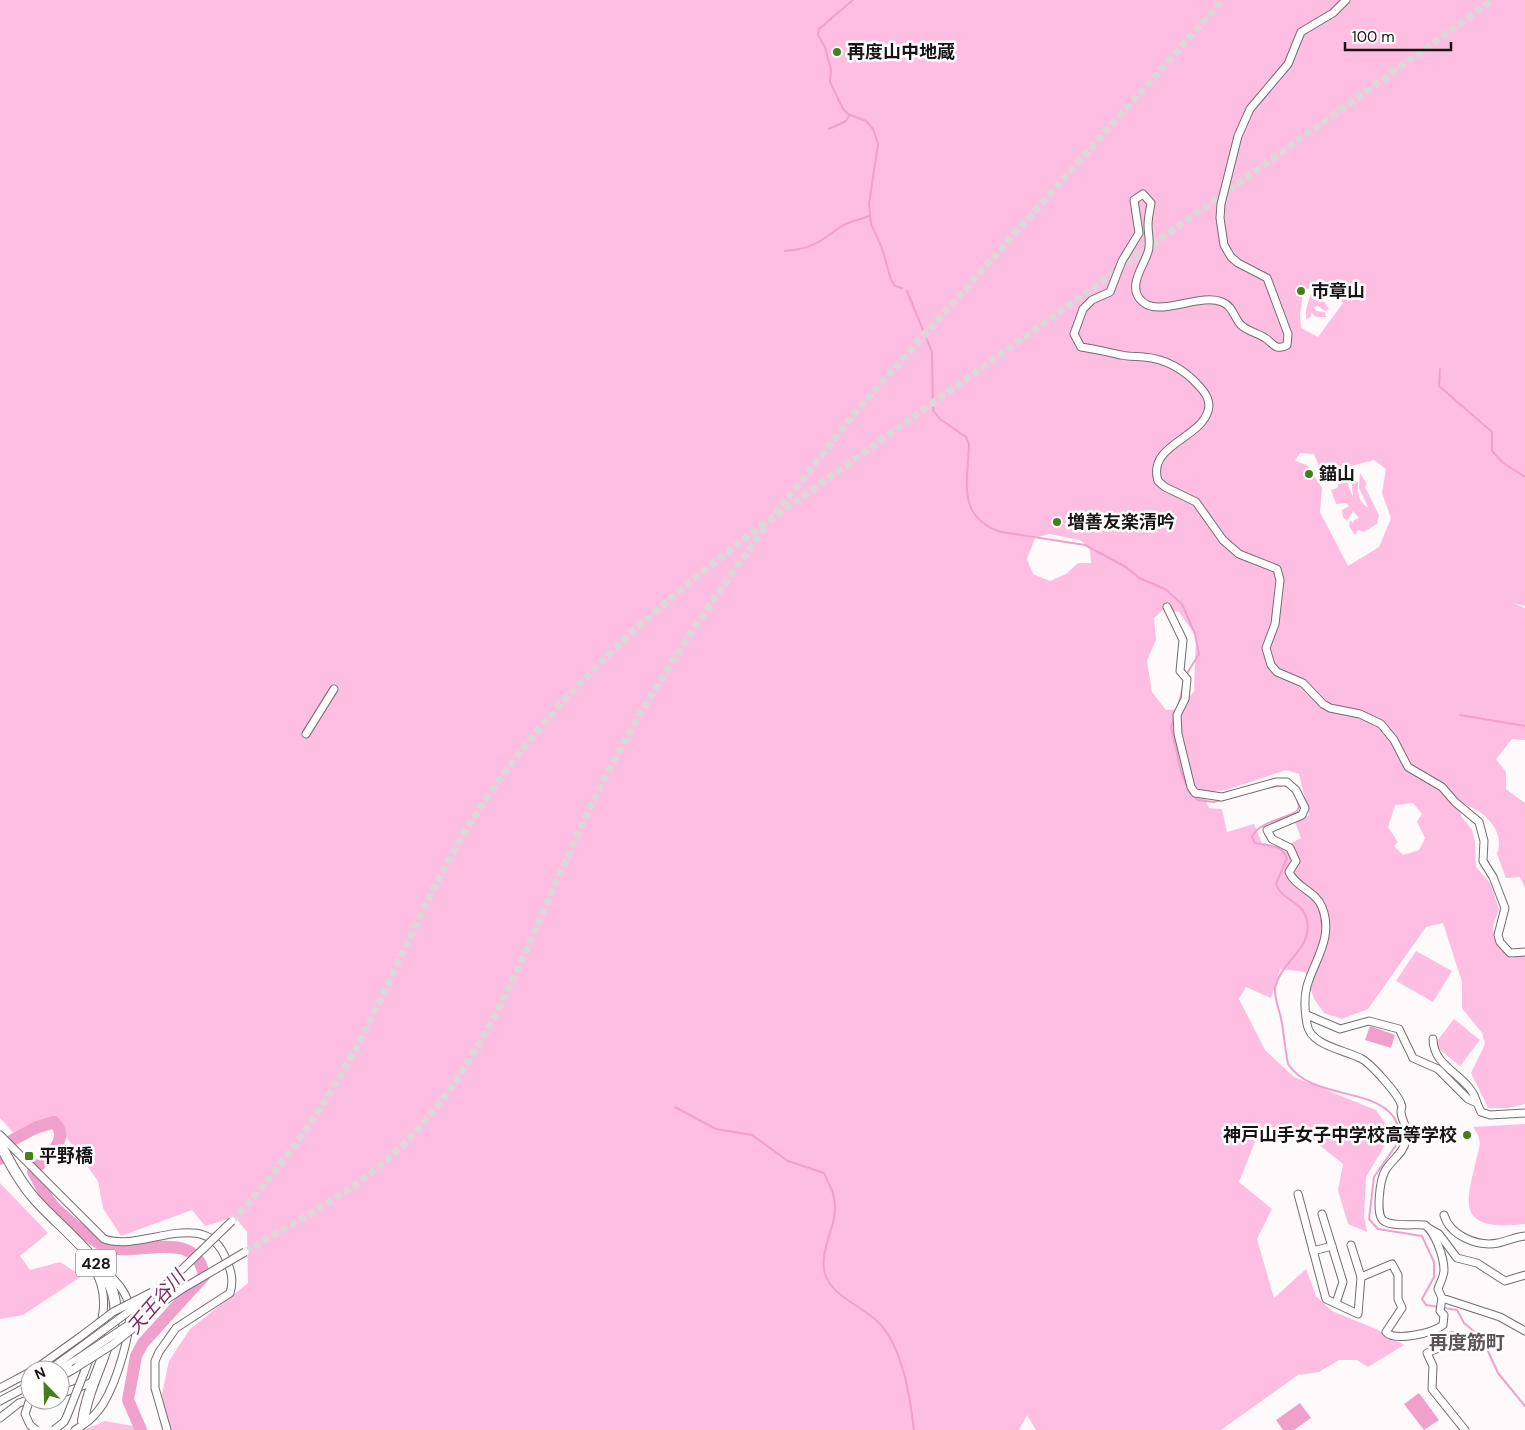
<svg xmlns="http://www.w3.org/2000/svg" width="1525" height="1430" viewBox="0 0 1525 1430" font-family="'DM Sans','Noto Sans JP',sans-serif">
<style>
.green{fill:#febee1;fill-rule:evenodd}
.water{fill:#efa1cc}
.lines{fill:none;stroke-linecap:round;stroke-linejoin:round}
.stream{stroke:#efa1cc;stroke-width:2}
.river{stroke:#efa1cc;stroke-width:12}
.minor-tunnel{stroke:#dcd8da;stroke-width:7;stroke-dasharray:7 3.5;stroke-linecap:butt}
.minor-casing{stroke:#756c70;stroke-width:9}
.highway-casing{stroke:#756c70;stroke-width:12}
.minor{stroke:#fff;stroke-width:7}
.highway{stroke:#fff;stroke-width:10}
.minor-bridge-casing{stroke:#756c70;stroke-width:9;stroke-linecap:butt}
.minor-bridge{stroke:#fff;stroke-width:7}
.poi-dot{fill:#447f1a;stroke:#fff;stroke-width:2}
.labels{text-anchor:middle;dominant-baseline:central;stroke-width:5;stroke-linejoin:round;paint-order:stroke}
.shield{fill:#fff;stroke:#5e5b5d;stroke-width:1}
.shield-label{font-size:16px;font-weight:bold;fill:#191517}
.poi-label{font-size:18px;font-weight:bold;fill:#191517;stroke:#fff;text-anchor:start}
.water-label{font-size:19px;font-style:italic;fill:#822961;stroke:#fff}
.neighbourhood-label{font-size:19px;font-weight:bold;fill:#5c5358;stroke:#fff}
</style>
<rect width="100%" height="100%" fill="#fefafc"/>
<!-- green -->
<g class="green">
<path d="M0 0H1525V606L1513 603 1525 608V740L1512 739 1496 759 1506 772V789L1525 803V888L1520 877 1506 878 1497 854C1506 829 1482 809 1460 803L1461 816 1472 830 1475 842 1476 867 1490 883 1499 909 1493 926 1494 938 1502 950 1511 958 1525 955V1104L1508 1108H1488L1471 1073 1485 1044 1482 1033 1462 1008V982L1443 923 1426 927 1368 1009 1342 1019 1324 1013 1314 999 1305 972 1280 969 1271 998 1246 987 1239 999 1265 1050 1294 1077 1376 1110 1392 1133 1366 1177 1364 1216 1367 1232 1348 1224 1338 1190 1343 1164 1313 1140 1256 1139 1239 1182 1272 1209 1257 1239 1274 1298 1306 1269 1316 1296 1332 1311 1376 1329 1404 1345 1368 1367 1357 1360H1339L1319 1372 1298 1375 1221 1430H1036L1027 1415 1019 1430H169L162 1394 169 1361 190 1329 248 1283 247 1232 235 1217 205 1226 192 1210 121 1236 103 1208 98 1181 59 1127 20 1140 0 1118ZM1314 284 1329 286 1343 303 1318 337 1301 328 1300 314 1303 293ZM1300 453 1314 454 1320 469 1332 471 1374 460 1386 469 1382 493 1391 518 1379 547 1348 566 1320 512 1322 488 1307 465 1295 461ZM1049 534 1080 540 1090 549 1091 563H1078L1066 574 1050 581 1033 574 1027 559 1035 538ZM1163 610 1179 612 1196 636 1194 691 1180 709 1166 710 1152 692 1147 661 1156 640 1154 618ZM1286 770 1299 774 1309 815 1295 822 1301 838 1281 848 1262 843 1254 824 1227 832 1222 809 1209 808 1203 792 1226 790ZM1413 803 1422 814 1417 822 1425 838 1419 850 1403 855 1394 846 1398 842 1388 827 1395 805Z"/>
<polygon points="1316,292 1317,295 1313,299 1324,302 1329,309 1325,311 1318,306 1314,307 1316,311 1325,312 1326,317 1316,317 1311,312 1311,317 1306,319 1306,310 1311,293"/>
<path d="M1360 473 1367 484 1365 487 1379 515 1377 524 1364 532 1358 530 1355 535 1349 526 1350 520 1353 523 1354 520 1359 518 1353 511 1347 521 1343 517 1342 510 1349 506 1346 503 1336 504 1331 490 1337 488 1339 481 1344 480 1347 482 1353 497 1351 479 1358 482C1358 492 1358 503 1368 507L1359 488Z"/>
<polygon points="1416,951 1452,971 1433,1002 1396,981"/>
<polygon points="1454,1019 1480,1040 1460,1066 1434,1045"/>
<path d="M1525 1124V1224C1448 1233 1469 1197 1480 1143L1478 1135 1473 1127Z"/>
<polygon points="0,1183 48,1233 20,1256 30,1270 60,1262 82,1276 23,1315 0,1319"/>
<polygon points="105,1421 139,1427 141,1430 84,1430"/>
</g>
<!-- water -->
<g class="water">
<polygon points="1370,1026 1395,1035 1391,1048 1365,1040"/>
<polygon points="1419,1393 1439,1420 1424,1430 1404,1404"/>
<polygon points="1300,1403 1311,1418 1294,1430 1283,1430 1276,1420"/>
</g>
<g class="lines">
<!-- stream -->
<g class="stream">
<polyline points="853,0 819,29 818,35 825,47 831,70 830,82 843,109 848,114 866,121 873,129 878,144 869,204 871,224 882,248 891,280 895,286 902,288"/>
<polyline points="829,129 846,121 849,116"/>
<path d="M785 251C812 249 820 242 840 227 849 221 860 220 869 216"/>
<path d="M907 291 932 352 933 410 940 419 966 437 969 444C968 482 956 517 1001 532L1085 545 1126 567 1139 578 1165 589 1182 604 1195 634 1199 654 1186 675"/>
<polyline points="1440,369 1439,386 1492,432 1492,451 1503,463 1525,477"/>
<polyline points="1184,679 1181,696 1171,727 1181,772 1190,793 1198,800 1214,802 1266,788 1284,785 1288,787"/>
<polyline points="1460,715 1525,726"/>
<path d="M1298 801 1299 807 1297 811C1285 819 1258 822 1252 837L1255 843C1269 847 1280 843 1287 858L1276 884C1282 901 1303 901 1307 920 1313 949 1280 962 1275 988 1274 997 1279 1009 1281 1018 1284 1034 1285 1049 1288 1064 1311 1099 1370 1087 1393 1116 1398 1122 1399 1131 1401 1138L1374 1177 1369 1219 1378 1229 1422 1236 1434 1262V1277L1422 1299 1426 1305 1457 1310 1464 1323 1482 1338 1498 1373 1525 1406"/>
<path d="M675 1107 716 1129 752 1135 788 1161 824 1173C827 1181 833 1190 834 1198 840 1223 818 1249 825 1274 833 1297 862 1306 878 1322 903 1347 910 1397 914 1430"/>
</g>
<!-- river -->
<path class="river" d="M0 1159 7 1143 37 1127 54 1122C73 1141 43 1158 33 1172 39 1182 44 1193 50 1202 57 1212 93 1241 104 1246 136 1259 196 1225 204 1276L143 1343 136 1356 128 1400 141 1430"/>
<!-- minor-tunnel -->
<g class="minor-tunnel">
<polyline points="775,514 860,407 1223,0"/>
<path d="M232 1221C281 1169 322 1111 356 1048 392 981 420 909 459 842 533 715 643 615 759 528L1493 0"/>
<path d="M245 1252C298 1220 356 1191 401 1147 492 1057 532 930 586 816 634 714 700 616 767 525"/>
</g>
<defs>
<g id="minor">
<path d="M1346 0 1333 13 1301 32 1288 64 1250 109 1238 136 1221 204 1220 218 1224 245 1231 257 1238 263 1267 278 1288 334 1287 345C1284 347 1281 348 1277 347 1272 345 1269 340 1265 338 1258 333 1247 331 1241 325 1234 318 1233 306 1222 302 1198 292 1155 321 1139 298 1129 284 1144 265 1148 252 1151 244 1148 234 1148 225 1148 218 1150 210 1151 203L1143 194 1134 200 1139 233 1122 261 1110 292 1092 300 1083 309 1074 334 1081 347C1095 349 1107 352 1121 355 1129 357 1137 356 1144 357 1167 359 1185 370 1200 387 1206 394 1211 401 1208 411 1200 439 1147 445 1158 481L1165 487 1196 502 1223 540 1239 554 1277 569 1280 580 1275 624 1266 648 1271 665 1277 672 1303 683 1323 704 1330 708 1360 714 1381 724 1394 740 1408 767 1442 787 1455 802 1479 822 1484 841 1483 861 1493 877 1505 908 1498 935 1500 942 1510 953 1525 952"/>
<path d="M1167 607 1183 640 1180 671 1187 679 1185 699 1177 715 1178 734 1191 787 1195 793 1222 797 1276 782H1287L1296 790 1305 808 1302 815 1267 830 1272 839 1290 848 1296 861 1289 872C1295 887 1316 891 1322 907 1334 937 1315 959 1307 986 1304 997 1305 1013 1307 1024 1310 1046 1346 1050 1362 1059 1371 1064 1398 1094 1401 1104 1403 1109 1401 1107 1401 1112 1402 1123 1410 1129 1406 1141 1403 1154 1391 1160 1385 1171 1380 1180 1375 1216 1384 1221 1393 1227 1414 1224 1425 1225 1435 1232 1444 1257 1444 1270 1444 1276 1440 1283 1438 1289L1442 1298 1500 1317 1525 1331"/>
<polyline points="306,734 334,689"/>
<polyline points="1307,1015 1340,1029 1369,1021 1399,1029 1413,1058 1438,1069 1468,1099 1477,1103 1481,1112 1490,1115 1525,1113"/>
<path d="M1433 1039C1433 1069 1470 1075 1477 1103"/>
<path d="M0 1135 104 1239C143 1253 205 1205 226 1259 231 1270 234 1280 230 1293L176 1328 159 1352 155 1361V1388L167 1430"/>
<path d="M1298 1194 1326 1299 1358 1314 1361 1277 1392 1264 1398 1275V1299L1402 1308 1386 1332C1394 1342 1433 1333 1443 1325L1444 1315 1440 1311 1442 1298"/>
<polyline points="1322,1214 1343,1282 1336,1303"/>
<path d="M1444 1215C1450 1236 1478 1247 1498 1243 1507 1241 1516 1237 1525 1236"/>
<polyline points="1430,1229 1439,1234 1457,1258 1477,1263 1505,1281 1525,1275"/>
<polyline points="1351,1245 1361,1277"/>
<polyline points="1313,1251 1332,1246"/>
<polyline points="1452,1336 1443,1346 1427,1353 1433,1366 1432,1389 1465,1430"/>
<polyline points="34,1370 80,1337"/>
<polyline points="49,1370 78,1349"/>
<polyline points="59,1370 76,1360"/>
<path d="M84 1373C98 1335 118 1296 88 1261"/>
<polyline points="60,1377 74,1369"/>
<polyline points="0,1388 30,1372"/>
<polyline points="60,1394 93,1382"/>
<polyline points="0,1401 30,1385"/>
<polyline points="0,1418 19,1403 30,1399"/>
<path d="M75 1430C86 1424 96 1415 103 1404 116 1383 133 1331 129 1307 127 1292 116 1281 106 1272"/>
</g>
<path id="highway" d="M0 1144C10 1163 20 1182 34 1198 62 1231 121 1269 115 1316 109 1353 88 1385 83 1421"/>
</defs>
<!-- minor casing -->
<use href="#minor" class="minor-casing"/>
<!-- highway casing -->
<use href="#highway" class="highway-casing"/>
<!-- minor -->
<use href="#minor" class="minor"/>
<!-- highway -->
<use href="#highway" class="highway"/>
<defs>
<g id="minor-bridge">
<polyline points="80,1337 113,1312 152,1292"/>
<polyline points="78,1349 169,1282 232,1221"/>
<polyline points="76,1360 182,1289 245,1252"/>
<polyline points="74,1369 112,1345 146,1318"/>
<polyline points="30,1399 25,1414 30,1425 36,1430"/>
<polyline points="54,1430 64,1422 67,1416 84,1373"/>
</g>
</defs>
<!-- minor-bridge casing -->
<use href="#minor-bridge" class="minor-bridge-casing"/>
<!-- minor-bridge -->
<use href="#minor-bridge" class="minor-bridge"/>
</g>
<!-- markers -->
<g class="poi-dot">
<circle cx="837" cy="52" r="5"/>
<circle cx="1301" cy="291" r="5"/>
<circle cx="1309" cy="474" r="5"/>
<circle cx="1057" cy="522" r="5"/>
<circle cx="1467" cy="1135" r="5"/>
<rect x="24" y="1151" width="10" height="10" rx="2.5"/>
</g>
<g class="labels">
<!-- shield labels -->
<rect class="shield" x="76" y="1249.5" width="40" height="27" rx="4"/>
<g class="shield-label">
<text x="96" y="1263">428</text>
</g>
<!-- poi labels -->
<g class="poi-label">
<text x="847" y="52">再度山中地蔵</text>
<text x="1311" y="291">市章山</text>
<text x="1319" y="474">錨山</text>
<text x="1067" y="522">増善友楽清吟</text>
<text x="1457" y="1135" text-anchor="end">神戸山手女子中学校高等学校</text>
<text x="39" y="1156">平野橋</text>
</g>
<!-- water labels -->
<g class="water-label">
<text transform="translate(156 1302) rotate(-49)">天王谷川</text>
</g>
<!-- neighbourhood labels -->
<g class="neighbourhood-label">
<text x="1467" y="1342">再度筋町</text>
</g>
</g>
<!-- north arrow -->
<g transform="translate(45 1385) rotate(337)"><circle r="24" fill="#ffffff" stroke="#a3a1a2"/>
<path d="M0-4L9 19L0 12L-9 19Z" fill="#447f1a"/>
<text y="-8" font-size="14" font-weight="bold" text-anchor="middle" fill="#191517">N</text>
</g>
<!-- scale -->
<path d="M1345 42v8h106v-8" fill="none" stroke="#191517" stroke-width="2.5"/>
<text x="1352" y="42" font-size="15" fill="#191517" stroke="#ffffff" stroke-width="4" paint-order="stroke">100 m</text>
</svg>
